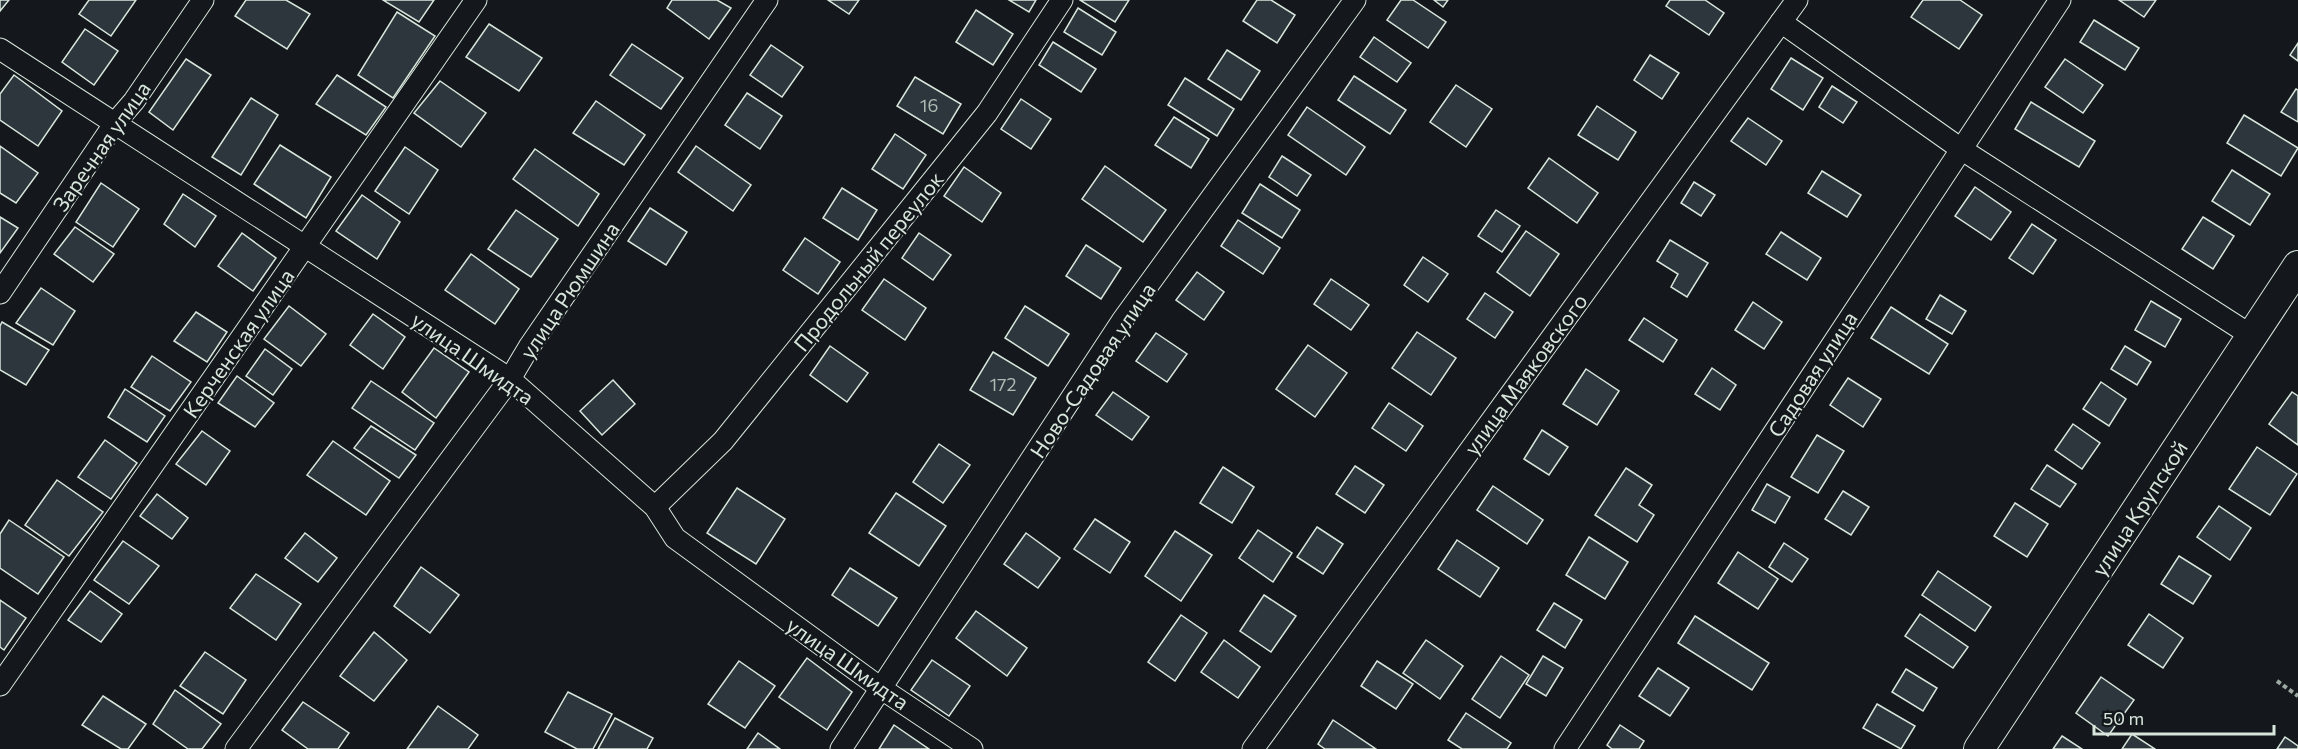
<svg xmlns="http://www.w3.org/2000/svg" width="2298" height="749" viewBox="0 0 2298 749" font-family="Commissioner,sans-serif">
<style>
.building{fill:#2c363c;stroke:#d8e6dc;stroke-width:1.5}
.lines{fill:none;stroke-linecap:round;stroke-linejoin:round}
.minor-casing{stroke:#d8e6dc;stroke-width:23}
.secondary-casing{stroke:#d8e6dc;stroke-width:32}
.path{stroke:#9da8a2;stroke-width:4;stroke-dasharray:4.5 3;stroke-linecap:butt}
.minor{stroke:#14181c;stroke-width:21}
.secondary{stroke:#14181c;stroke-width:30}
.labels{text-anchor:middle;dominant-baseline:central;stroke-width:4.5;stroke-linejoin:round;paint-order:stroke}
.number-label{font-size:18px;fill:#adbab4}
.street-label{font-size:21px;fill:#d8e6dc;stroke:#14181c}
</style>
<rect width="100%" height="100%" fill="#14181c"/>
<!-- building -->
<g class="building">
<polygon points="0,0 9,0 0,11"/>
<polygon points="89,0 136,0 111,36 79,14"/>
<polygon points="246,0 286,0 310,14 287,49 235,16"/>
<polygon points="383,0 434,0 419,22"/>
<polygon points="672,0 717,0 731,8 709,39 667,8"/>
<polygon points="828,0 859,0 849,14"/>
<polygon points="1009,0 1036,0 1029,12"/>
<polygon points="1080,0 1129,0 1115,22"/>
<polygon points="1257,0 1271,0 1295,15 1277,43 1243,21"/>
<polygon points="1401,0 1413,0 1446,22 1428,48 1387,20"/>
<polygon points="1434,0 1448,0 1443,7"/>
<polygon points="1670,0 1705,0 1724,13 1709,35 1666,6"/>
<polygon points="1923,0 1960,0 1982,15 1959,49 1911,17"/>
<polygon points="2119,0 2156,0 2144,17"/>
<polygon points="1078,8 1116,32 1102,55 1064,32"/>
<polygon points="976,10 1013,34 993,65 956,42"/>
<polygon points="397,12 435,36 393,98 358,75"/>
<polygon points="2094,20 2139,48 2125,70 2080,42"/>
<polygon points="489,24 542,58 519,91 466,57"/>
<polygon points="85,29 118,51 94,85 62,62"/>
<polygon points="1374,37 1411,63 1397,82 1360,57"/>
<polygon points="1053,42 1096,69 1081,92 1039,65"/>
<polygon points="2298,43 2298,61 2290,55"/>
<polygon points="632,44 683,78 661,109 610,75"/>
<polygon points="771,45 803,67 782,97 750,75"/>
<polygon points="1227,50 1260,71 1241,100 1208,79"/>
<polygon points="1650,55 1679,73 1662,99 1634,80"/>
<polygon points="1791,58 1823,78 1803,110 1771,89"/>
<polygon points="186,59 211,75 173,130 149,112"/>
<polygon points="2065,59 2103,85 2083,113 2045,87"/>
<polygon points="14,75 62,111 38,146 0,120 0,94"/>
<polygon points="337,75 386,107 366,135 316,104"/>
<polygon points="1354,76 1406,110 1390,134 1338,100"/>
<polygon points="915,77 961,104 943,134 897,106"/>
<polygon points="1185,78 1234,109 1217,136 1168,105"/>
<polygon points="440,81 486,113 461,147 414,113"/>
<polygon points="1456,85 1492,109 1466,147 1430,122"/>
<polygon points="1832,86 1857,102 1843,123 1819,107"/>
<polygon points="2296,89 2298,90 2298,122 2281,112"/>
<polygon points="747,93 782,116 760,149 725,125"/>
<polygon points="251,98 278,115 241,175 212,157"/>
<polygon points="1021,99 1051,119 1031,149 1001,129"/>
<polygon points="596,101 645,135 624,165 573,133"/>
<polygon points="2031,102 2095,141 2079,167 2015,129"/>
<polygon points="1597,106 1636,132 1618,160 1578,135"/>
<polygon points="1307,107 1365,147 1346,175 1288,135"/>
<polygon points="2244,115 2298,148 2281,176 2227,143"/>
<polygon points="1174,117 1209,139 1191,168 1155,145"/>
<polygon points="1748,118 1782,141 1766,165 1731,141"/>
<polygon points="895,134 926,155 903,189 872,169"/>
<polygon points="280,145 331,177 306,218 254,184"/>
<polygon points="0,146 38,173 16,203 0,193"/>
<polygon points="696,146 751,185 733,211 678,172"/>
<polygon points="405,147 438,170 409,214 375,191"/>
<polygon points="535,149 599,194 578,226 513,179"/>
<polygon points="1282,156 1311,175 1297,196 1269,177"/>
<polygon points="1549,158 1598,193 1577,223 1528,188"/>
<polygon points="1105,166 1166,210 1143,242 1082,199"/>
<polygon points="964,167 1001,193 982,222 944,196"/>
<polygon points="2232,170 2270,194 2250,225 2212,201"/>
<polygon points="1822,171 1861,195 1847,217 1808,193"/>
<polygon points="1694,182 1715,195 1701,216 1681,203"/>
<polygon points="101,183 139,209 113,247 76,222"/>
<polygon points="1260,184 1300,210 1282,238 1242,213"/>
<polygon points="1975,187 2011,212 1991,240 1955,216"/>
<polygon points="842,188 877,210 858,240 823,218"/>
<polygon points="183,194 216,216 195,247 164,224"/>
<polygon points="362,195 400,222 377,259 336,231"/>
<polygon points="650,208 687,232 666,265 628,241"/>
<polygon points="516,210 558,239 531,277 488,249"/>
<polygon points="1496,210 1520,226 1502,252 1478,236"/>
<polygon points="0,217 18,228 0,253"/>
<polygon points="2203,217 2234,236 2213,269 2182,249"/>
<polygon points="1238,220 1280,248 1263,274 1221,246"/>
<polygon points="2032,224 2056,240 2033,274 2009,258"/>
<polygon points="75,227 114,254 93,282 54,254"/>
<polygon points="1526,231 1559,254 1530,296 1497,272"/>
<polygon points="1781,232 1821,258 1807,280 1766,254"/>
<polygon points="242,233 276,258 253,291 218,266"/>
<polygon points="919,233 951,255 933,280 902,258"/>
<polygon points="805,238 840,262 818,294 783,270"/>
<polygon points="1670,240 1708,263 1687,297 1671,287 1678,274 1657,261"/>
<polygon points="1086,245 1121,268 1101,299 1066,276"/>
<polygon points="471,254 519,289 495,324 445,290"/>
<polygon points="1423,257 1448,274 1428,302 1404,285"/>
<polygon points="1197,272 1224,292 1204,320 1176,300"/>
<polygon points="884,279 926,308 905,340 862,310"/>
<polygon points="1331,279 1369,305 1351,330 1314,304"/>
<polygon points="41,288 75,311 53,345 16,323"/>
<polygon points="1485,293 1513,312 1495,338 1467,319"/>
<polygon points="1940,295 1966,311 1952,334 1926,319"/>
<polygon points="2151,301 2181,319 2165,347 2135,330"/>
<polygon points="1753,302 1782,322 1764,349 1735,330"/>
<polygon points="289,306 326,334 301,366 264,339"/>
<polygon points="1025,306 1069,334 1048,366 1005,338"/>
<polygon points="1891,307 1948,344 1929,374 1871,338"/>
<polygon points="196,312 227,332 207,362 174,341"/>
<polygon points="373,314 405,337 383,369 350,345"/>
<polygon points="1644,318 1677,340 1663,362 1629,340"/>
<polygon points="2,322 49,350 26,385 0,370 0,326"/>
<polygon points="1417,332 1456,358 1431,395 1392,368"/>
<polygon points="1156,333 1187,354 1167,382 1136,361"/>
<polygon points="1308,345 1347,373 1315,417 1276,389"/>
<polygon points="830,346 868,373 847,402 810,375"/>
<polygon points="2125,346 2151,362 2137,385 2111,369"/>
<polygon points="434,348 469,372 436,418 402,392"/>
<polygon points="265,349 292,369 273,395 246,376"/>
<polygon points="993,352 1036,378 1013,415 970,390"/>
<polygon points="152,356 191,382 170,411 131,387"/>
<polygon points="1712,368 1736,385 1720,410 1695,394"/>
<polygon points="1586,369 1619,391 1597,425 1563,404"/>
<polygon points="237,376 274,403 255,427 218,403"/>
<polygon points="1848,378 1881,399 1863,427 1830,405"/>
<polygon points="613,380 635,404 602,435 580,411"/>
<polygon points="371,381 434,423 415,450 352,408"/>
<polygon points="2101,382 2126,399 2109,426 2083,409"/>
<polygon points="125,389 165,416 147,442 108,417"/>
<polygon points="1113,392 1149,417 1132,440 1096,415"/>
<polygon points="2292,392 2298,396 2298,445 2269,424"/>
<polygon points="1389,403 1423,426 1406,451 1372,428"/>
<polygon points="2073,424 2100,443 2082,469 2055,450"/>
<polygon points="371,426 416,455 399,478 354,448"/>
<polygon points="1542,430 1568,447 1549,475 1524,459"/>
<polygon points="202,431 230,451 206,485 176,464"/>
<polygon points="1817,435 1844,451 1818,493 1791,477"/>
<polygon points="105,440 137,463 111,499 78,477"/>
<polygon points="333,441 390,481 366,515 307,475"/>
<polygon points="939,444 970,465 943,503 913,482"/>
<polygon points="2257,447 2297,474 2270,515 2229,489"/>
<polygon points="2047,465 2076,484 2060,507 2031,489"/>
<polygon points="1355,466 1384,485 1365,513 1336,494"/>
<polygon points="1223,467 1254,487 1232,523 1200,503"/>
<polygon points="1626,468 1652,485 1639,505 1654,515 1637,542 1595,515"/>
<polygon points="57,480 103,512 69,556 25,525"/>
<polygon points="1767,484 1790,497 1775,523 1752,510"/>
<polygon points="1493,486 1543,520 1527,544 1477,510"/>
<polygon points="737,488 785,519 756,564 707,533"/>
<polygon points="1843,491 1869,507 1851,535 1825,519"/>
<polygon points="896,493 946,526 919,566 869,533"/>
<polygon points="157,494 188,518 172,539 140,516"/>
<polygon points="2015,503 2048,524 2027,557 1994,536"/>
<polygon points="2219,506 2251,528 2230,560 2197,537"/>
<polygon points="1095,519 1130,542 1110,573 1074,549"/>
<polygon points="9,520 64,557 38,594 0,568 0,534"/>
<polygon points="1317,527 1343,544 1323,574 1297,557"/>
<polygon points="1258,530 1292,553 1273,582 1239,558"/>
<polygon points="1175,531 1212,555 1181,601 1145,576"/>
<polygon points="305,533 337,558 318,582 285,558"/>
<polygon points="1026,533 1060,558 1038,588 1004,564"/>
<polygon points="1589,537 1628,562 1605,599 1566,575"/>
<polygon points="1457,540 1499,568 1480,597 1438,569"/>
<polygon points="123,541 159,566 129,604 94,580"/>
<polygon points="1784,543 1808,559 1792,582 1769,567"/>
<polygon points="1738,552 1778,579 1758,609 1718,583"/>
<polygon points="2179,556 2211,576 2193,604 2161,584"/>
<polygon points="421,567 459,595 430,633 394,606"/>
<polygon points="850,568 897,598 878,626 832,595"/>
<polygon points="1938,571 1991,607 1975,631 1922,595"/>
<polygon points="256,574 301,604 276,640 230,608"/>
<polygon points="90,591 122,614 101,642 68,620"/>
<polygon points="1264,595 1296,616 1271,652 1240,631"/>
<polygon points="0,600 26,618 4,650 0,647"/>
<polygon points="1554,603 1582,620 1565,648 1537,630"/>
<polygon points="976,611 1027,648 1007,676 956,638"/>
<polygon points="1920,614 1968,647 1953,668 1905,636"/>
<polygon points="2149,614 2183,638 2163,668 2128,645"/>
<polygon points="1181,615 1207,633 1175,681 1148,662"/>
<polygon points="1695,616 1769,663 1752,690 1678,643"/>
<polygon points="374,632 407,660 374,701 340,676"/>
<polygon points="1224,640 1260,667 1238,698 1201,672"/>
<polygon points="1426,640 1463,666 1440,699 1403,673"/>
<polygon points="205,652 246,680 223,714 180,686"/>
<polygon points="1501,656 1529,675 1500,718 1472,699"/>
<polygon points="1543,656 1563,668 1546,696 1526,684"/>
<polygon points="807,658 852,692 827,730 779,697"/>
<polygon points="932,660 970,686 949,716 911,690"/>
<polygon points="739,661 775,686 745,728 708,704"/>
<polygon points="1377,661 1413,684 1396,709 1361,686"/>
<polygon points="1658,668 1689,688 1670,716 1639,696"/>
<polygon points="1906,669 1937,688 1923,711 1892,692"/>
<polygon points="2101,677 2134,700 2108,736 2076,713"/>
<polygon points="175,690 221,724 202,749 188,749 153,724"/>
<polygon points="568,692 612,714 593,749 577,749 545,732"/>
<polygon points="103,696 146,724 128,749 121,749 82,725"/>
<polygon points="303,702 349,733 338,749 308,749 282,730"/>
<polygon points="1877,704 1915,726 1901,749 1863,728"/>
<polygon points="438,706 478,735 468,749 407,749"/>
<polygon points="1466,713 1511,743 1507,749 1462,749 1448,740"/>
<polygon points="615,718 653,738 647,749 598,749"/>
<polygon points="1333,720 1376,749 1325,749 1318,744"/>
<polygon points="894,725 929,749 879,749"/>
<polygon points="1620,725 1644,741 1639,749 1612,749 1607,745"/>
<polygon points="758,733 780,749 747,749"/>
<polygon points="2132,734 2155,749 2122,749"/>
<polygon points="2062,736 2082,749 2053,749"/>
<polygon points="2285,737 2298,746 2298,749 2277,749"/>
</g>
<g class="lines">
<defs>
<g id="minor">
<polyline points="1781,22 1961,149 2252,336"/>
<polyline points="0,49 510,379 655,507 675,538 882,689 972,749"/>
<polyline points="0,293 115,123 134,101 203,0"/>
<polyline points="655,507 723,441 987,113 1062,0"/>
<polyline points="0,685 476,0"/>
<polyline points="236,749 510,379 529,347 767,0"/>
<polyline points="841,749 1122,321 1355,0"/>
<polyline points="1253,749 1797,0"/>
<polyline points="1565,749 2060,0"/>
</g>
<polyline id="secondary" points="1979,749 2298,266"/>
</defs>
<!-- minor casing -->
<use href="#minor" class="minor-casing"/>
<!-- secondary casing -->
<use href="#secondary" class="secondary-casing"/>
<!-- path -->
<polyline class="path" points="2277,681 2298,696"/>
<!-- minor -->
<use href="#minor" class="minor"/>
<!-- secondary -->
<use href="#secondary" class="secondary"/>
</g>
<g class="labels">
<!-- number labels -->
<g class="number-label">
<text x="929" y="105">16</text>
<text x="1003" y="384">172</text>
</g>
<!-- street labels -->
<g class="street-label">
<text transform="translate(101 146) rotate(-55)">Заречная улица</text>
<text transform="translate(868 261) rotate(-51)">Продольный переулок</text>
<text transform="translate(569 290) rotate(-56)">улица Рюмшина</text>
<text transform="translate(238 343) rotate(-55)">Керченская улица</text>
<text transform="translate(473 358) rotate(35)">улица Шмидта</text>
<text transform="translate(1092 370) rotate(-56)">Ново-Садовая улица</text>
<text transform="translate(1525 374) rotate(-54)">улица Маяковского</text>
<text transform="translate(1812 374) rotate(-57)">Садовая улица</text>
<text transform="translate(2139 508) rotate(-57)">улица Крупской</text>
<text transform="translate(848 663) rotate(35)">улица Шмидта</text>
</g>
</g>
<!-- scale -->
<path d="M2094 725v9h180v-9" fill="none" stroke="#d8e6dc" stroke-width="3"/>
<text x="2103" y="725" font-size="18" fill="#d8e6dc" stroke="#14181c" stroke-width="4.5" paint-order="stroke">50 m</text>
</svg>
